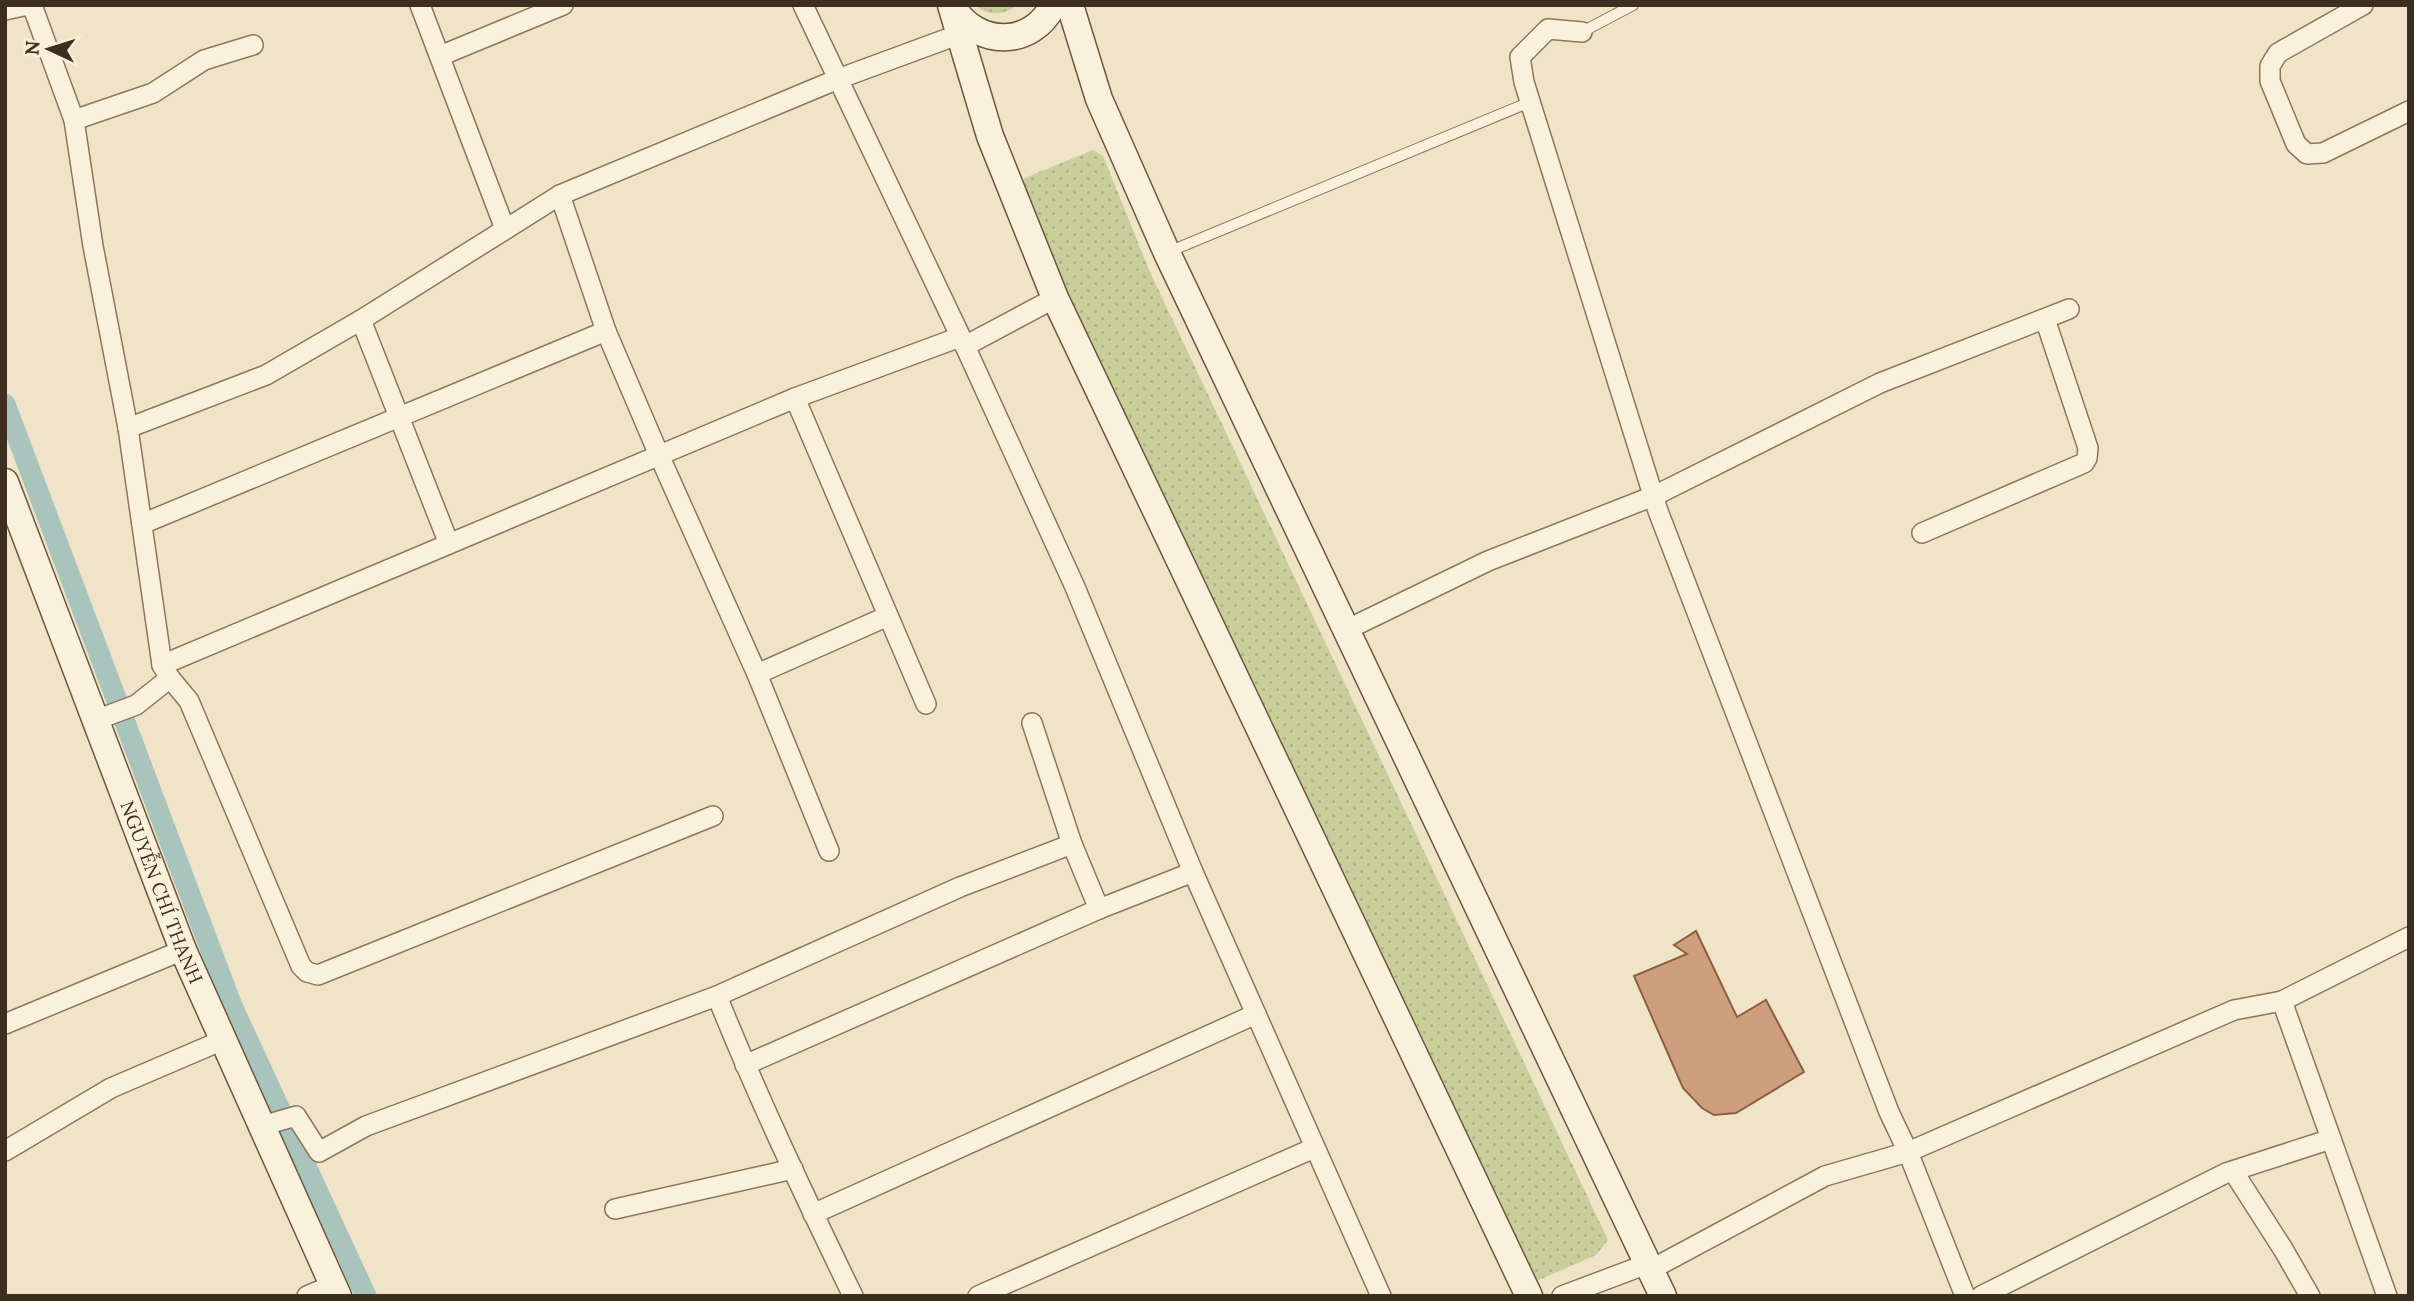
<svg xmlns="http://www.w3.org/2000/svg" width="2414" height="1301" viewBox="0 0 2414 1301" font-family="Lora,serif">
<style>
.grass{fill:url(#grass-dots)}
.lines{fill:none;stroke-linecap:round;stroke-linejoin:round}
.canal{stroke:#a9c4bc;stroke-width:21}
.building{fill:#cf9f7d;stroke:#8d5f41;stroke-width:2}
.lane-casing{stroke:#8d765c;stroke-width:12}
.street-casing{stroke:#8d765c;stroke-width:22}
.secondary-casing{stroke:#6f573f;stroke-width:29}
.lane{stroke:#faf1dc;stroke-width:10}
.street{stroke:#faf1dc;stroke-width:19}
.secondary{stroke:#faf1dc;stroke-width:26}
.labels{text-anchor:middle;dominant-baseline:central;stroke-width:5;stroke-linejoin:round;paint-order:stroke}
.street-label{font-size:19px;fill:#3d2e20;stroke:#f7eed8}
</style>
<defs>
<pattern id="grass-dots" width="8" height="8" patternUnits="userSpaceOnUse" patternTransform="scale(1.75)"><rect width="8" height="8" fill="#c9cf9b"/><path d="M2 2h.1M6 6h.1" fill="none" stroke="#aeb285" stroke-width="1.8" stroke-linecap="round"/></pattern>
</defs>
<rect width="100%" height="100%" fill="#f0e4c8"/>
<!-- grass -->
<g class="grass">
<path d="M975 5H1018C1004 15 989 17 975 5Z"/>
<polygon points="1093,150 1103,156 1150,272 1608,1240 1596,1255 1532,1283 1066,306 1020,187 1025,178"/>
</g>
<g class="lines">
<!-- canal -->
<polyline class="canal" points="5,404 232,1006 366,1296"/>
</g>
<!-- building -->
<polygon class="building" points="1696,931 1737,1017 1766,1000 1804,1072 1736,1113 1714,1115 1702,1108 1683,1088 1634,976 1687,954 1674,945"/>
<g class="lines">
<defs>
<g id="lane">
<polyline points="1582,32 1633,5"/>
<polyline points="1168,252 1530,102"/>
</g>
<g id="street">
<polyline points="32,5 74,120 93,246 128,428 162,665 170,678 136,705 96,720"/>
<polyline points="420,5 505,229"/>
<polyline points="803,5 965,346 1075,587 1193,872 1381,1296"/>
<polyline points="2363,5 2278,53 2270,66 2270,81 2296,144 2307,154 2323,153 2409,111"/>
<polyline points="5,10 28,5"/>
<polyline points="1582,32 1548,29 1520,57 1524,82 1658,511 1889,1112 1908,1152 1965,1296"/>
<polyline points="440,56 563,5"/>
<polyline points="74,120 153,93 204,60 253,45"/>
<polyline points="560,195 606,331 659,455 757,674 829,851"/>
<polyline points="361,320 449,544"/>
<polyline points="965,346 1055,298"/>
<polyline points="795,398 926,704"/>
<polyline points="128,428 266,375 361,320 560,195 838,79 960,34"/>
<polyline points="142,524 606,331"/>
<polyline points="1922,533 2084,463 2087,458 2088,448 2045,319"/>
<polyline points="1346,630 1488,561 1656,495 1880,383 2069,309"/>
<polyline points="162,665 795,398 960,337"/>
<polyline points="757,674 888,616"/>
<polyline points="170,678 189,701 301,966 307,972 318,975 713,816"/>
<polyline points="1032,723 1072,844 1099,909"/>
<path d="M717 996C758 1098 805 1197 853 1296"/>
<polyline points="2282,1001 2387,1296"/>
<polyline points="5,1024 183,950"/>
<polyline points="745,1065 1099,909 1193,872"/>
<polyline points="262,1126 296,1116 319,1152 366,1126 717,996 960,887 1072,844"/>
<polyline points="5,1151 111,1088 223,1040"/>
<polyline points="2233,1171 2283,1249 2310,1296"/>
<polyline points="615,1209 793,1169"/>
<polyline points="813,1214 1256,1014"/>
<polyline points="1650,1270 1825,1176 1908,1152 2234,1010 2282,1001 2409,937"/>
<polyline points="307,1296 333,1285"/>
<polyline points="978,1296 1314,1148"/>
<polyline points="1562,1296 1647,1264"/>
<polyline points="1981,1296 2226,1173 2331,1139"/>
</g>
<g id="secondary">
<polyline points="951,5 990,136 1055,298 1529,1296"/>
<polyline points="1070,5 1099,99 1167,253 1663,1296"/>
<path d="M953 8C978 47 1032 48 1053 5"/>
<path id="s1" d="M5 482 183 950 338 1296"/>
</g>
</defs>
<!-- lane casing -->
<use href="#lane" class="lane-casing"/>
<!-- street casing -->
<use href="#street" class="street-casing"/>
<!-- secondary casing -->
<use href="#secondary" class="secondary-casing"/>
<!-- lane -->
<use href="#lane" class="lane"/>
<!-- street -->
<use href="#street" class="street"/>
<!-- secondary -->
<use href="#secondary" class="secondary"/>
</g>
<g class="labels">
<!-- street labels -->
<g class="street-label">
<text stroke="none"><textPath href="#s1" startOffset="439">NGUYỄN CHÍ THANH</textPath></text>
</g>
</g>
<!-- border -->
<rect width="2414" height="1301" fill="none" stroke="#3d2e20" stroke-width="14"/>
<!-- north arrow -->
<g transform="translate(49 49) rotate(274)" stroke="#f7eed8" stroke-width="5" paint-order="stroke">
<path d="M0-5L12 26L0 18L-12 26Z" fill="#3d2e20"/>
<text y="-10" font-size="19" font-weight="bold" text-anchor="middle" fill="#3d2e20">N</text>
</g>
</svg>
